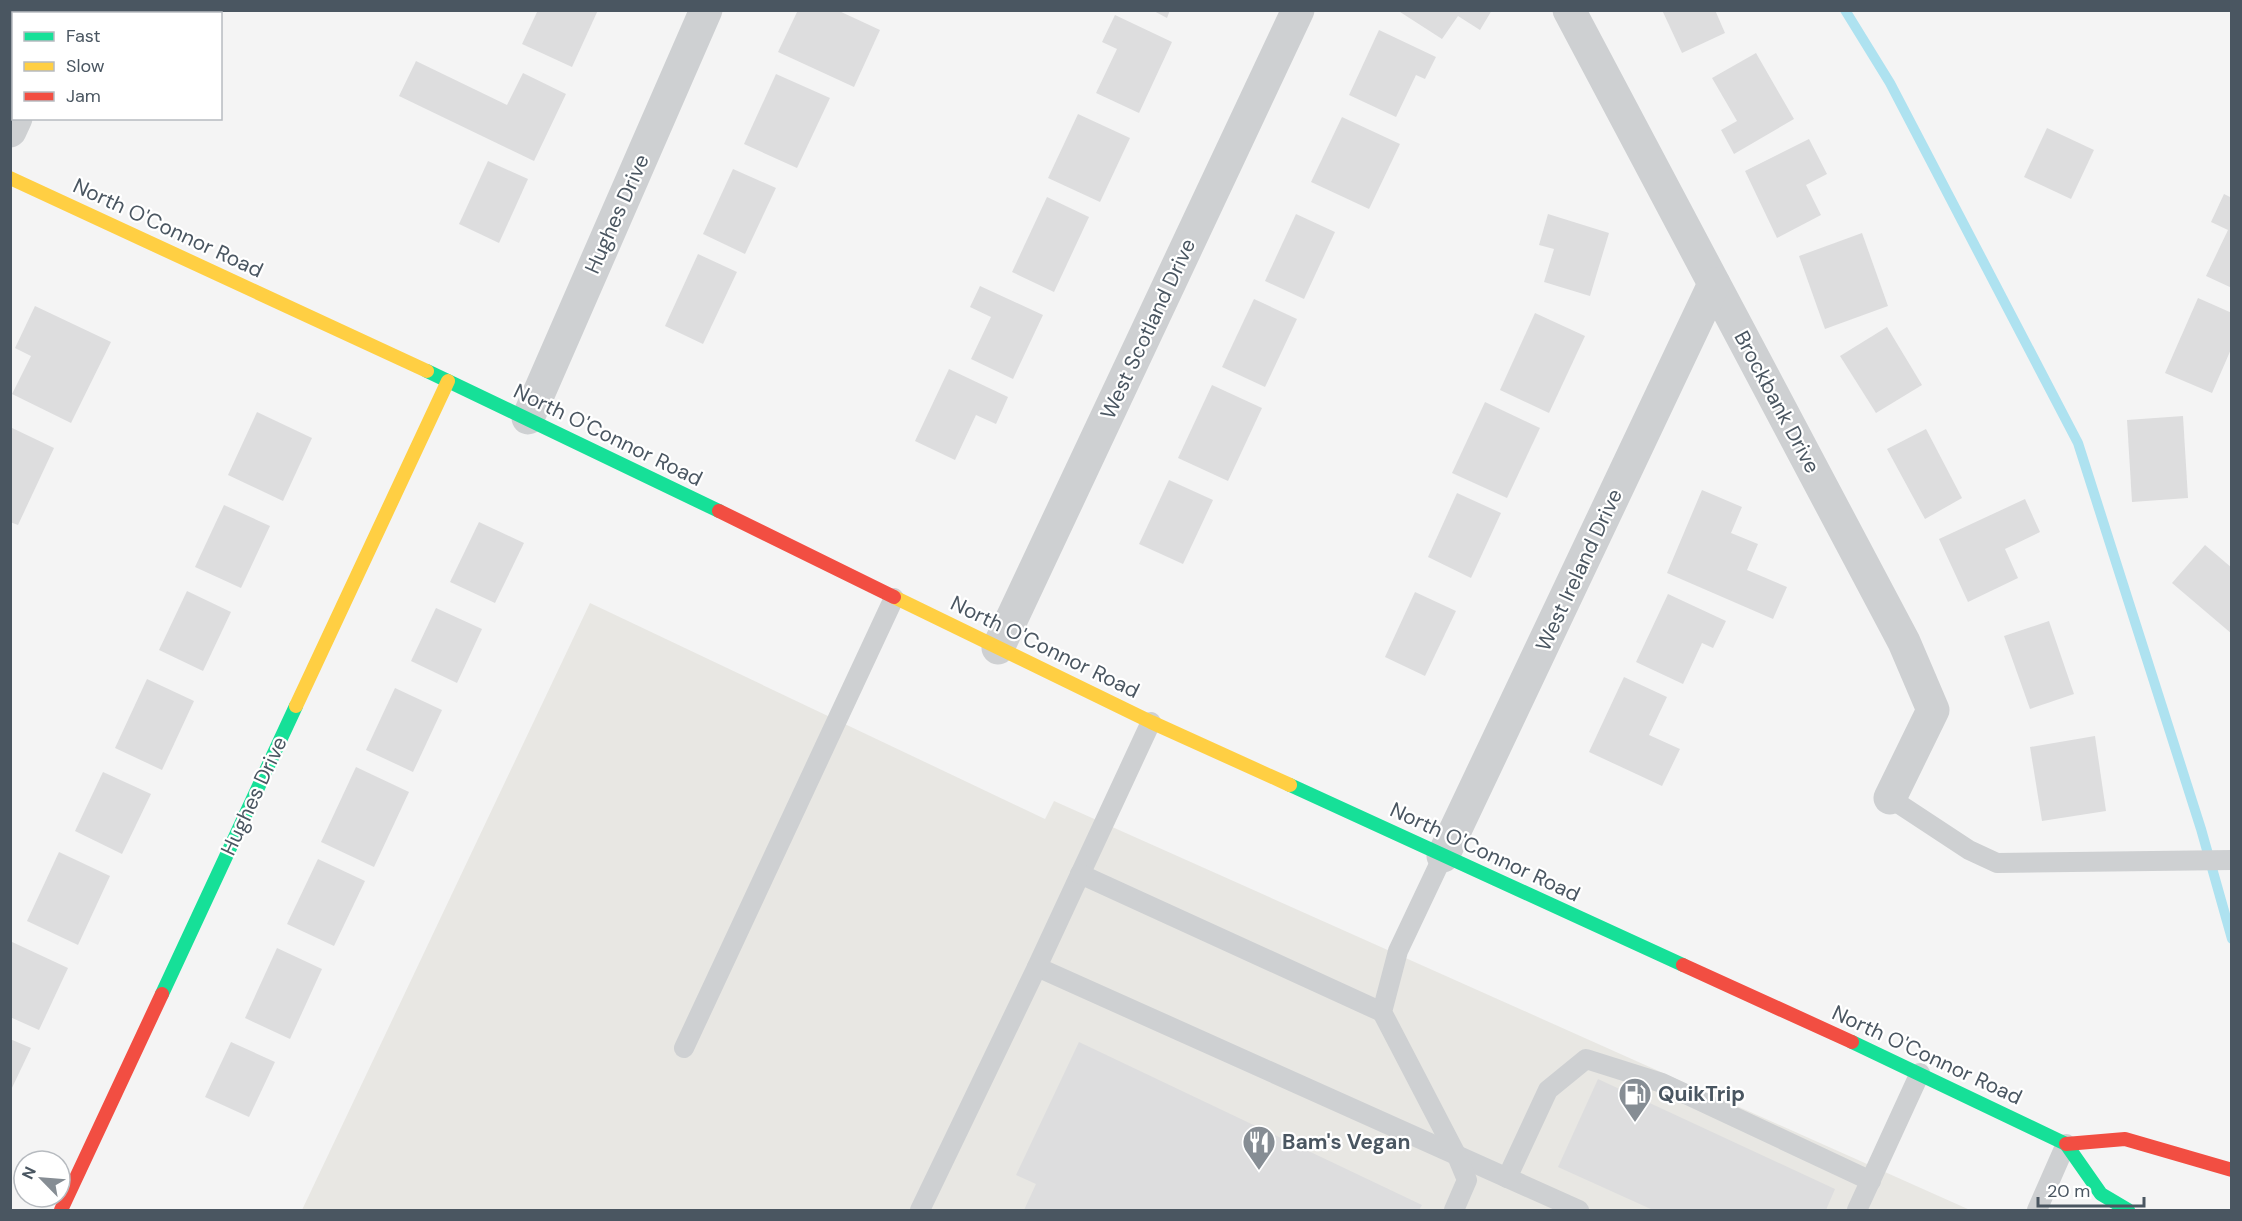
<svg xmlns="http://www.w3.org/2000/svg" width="2242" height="1221" viewBox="0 0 2242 1221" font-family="'DM Sans',sans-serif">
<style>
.commercial{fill:#e8e7e3}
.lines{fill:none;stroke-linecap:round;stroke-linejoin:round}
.stream{stroke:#aee2f0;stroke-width:10}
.building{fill:#ddddde}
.lane{stroke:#ced0d2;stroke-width:20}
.street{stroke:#ced0d2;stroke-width:33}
.fast{stroke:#16e098;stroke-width:14}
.slow{stroke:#ffcf43;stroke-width:14}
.jam{stroke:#f24e42;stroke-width:14}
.labels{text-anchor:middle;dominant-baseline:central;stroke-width:4.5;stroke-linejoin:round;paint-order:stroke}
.street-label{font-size:21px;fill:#4a5661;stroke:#fff}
.poi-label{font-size:21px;font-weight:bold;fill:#4a5661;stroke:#fff;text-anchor:start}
</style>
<rect width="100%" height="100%" fill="#f4f4f4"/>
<!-- commercial -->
<polygon class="commercial" points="590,603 1045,819 1054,801 1970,1210 302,1210"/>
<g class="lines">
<!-- stream -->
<polyline class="stream" points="1845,10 1890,83 2078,443 2201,829 2232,939"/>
</g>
<!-- building -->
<g class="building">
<polygon points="164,10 179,10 186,14 163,14"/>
<polygon points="538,10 598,10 572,67 522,44"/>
<polygon points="798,10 837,10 880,30 854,87 778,52"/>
<polygon points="1152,10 1170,10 1167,18"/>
<polygon points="1397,10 1492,10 1480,30 1458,16 1442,39"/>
<polygon points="1662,10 1715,10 1725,33 1682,53"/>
<polygon points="1115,15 1172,42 1139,113 1096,93 1117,49 1102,42"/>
<polygon points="1379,30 1436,57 1425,79 1416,75 1396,117 1349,95"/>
<polygon points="1756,53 1794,119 1734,154 1721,130 1737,121 1712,78"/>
<polygon points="416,61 507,105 523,73 566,94 534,161 399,96"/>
<polygon points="776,74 830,98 797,168 744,144"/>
<polygon points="1078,114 1130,138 1100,202 1048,178"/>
<polygon points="1342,117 1400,144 1369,209 1311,182"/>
<polygon points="2047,128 2094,150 2071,199 2024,177"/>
<polygon points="1809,139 1827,174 1806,185 1821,215 1777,238 1745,171"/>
<polygon points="488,161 528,179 499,243 459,224"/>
<polygon points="733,169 776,188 745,254 703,234"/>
<polygon points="2224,194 2232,198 2232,288 2206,276 2228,230 2211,222"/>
<polygon points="1047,197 1089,217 1054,292 1012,272"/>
<polygon points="1296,214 1335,232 1304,299 1265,281"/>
<polygon points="1548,214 1609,233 1590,296 1544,282 1554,249 1539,245"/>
<polygon points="1862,233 1888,306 1825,329 1799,256"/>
<polygon points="698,254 737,272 703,344 665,326"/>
<polygon points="980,286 1043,315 1013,379 971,359 991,317 970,307"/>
<polygon points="2198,298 2232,313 2232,347 2212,393 2165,373"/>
<polygon points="1254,299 1297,319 1265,387 1222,367"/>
<polygon points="35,306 111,342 71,423 12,394 31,356 15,348"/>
<polygon points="1535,313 1585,336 1549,413 1500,390"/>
<polygon points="1887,327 1922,385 1876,413 1840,356"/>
<polygon points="949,369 1008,397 996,424 976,415 955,460 915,441"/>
<polygon points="1212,385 1262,408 1228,481 1178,458"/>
<polygon points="1485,402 1540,428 1507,498 1452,473"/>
<polygon points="257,412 312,438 283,501 228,475"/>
<polygon points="2183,416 2188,498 2132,502 2127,420"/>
<polygon points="10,427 54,448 18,525 10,522"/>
<polygon points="1926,429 1962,498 1925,519 1887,449"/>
<polygon points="1169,480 1213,500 1183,564 1139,544"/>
<polygon points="1702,490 1742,507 1731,533 1758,544 1747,570 1787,587 1773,619 1667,573"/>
<polygon points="1457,493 1501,513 1471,578 1428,557"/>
<polygon points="2025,499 2040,532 2005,549 2018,578 1968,602 1939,539"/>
<polygon points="224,505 270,526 241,588 195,567"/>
<polygon points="479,522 524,543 495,603 450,582"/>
<polygon points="2205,545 2232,568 2232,634 2172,583"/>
<polygon points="187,591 231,612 203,671 159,650"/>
<polygon points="1415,592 1456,611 1425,676 1385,657"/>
<polygon points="1668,594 1726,621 1713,648 1702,643 1683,684 1636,662"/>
<polygon points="436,608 482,629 457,683 411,661"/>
<polygon points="2049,621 2074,694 2030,709 2004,636"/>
<polygon points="1624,677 1667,697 1649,735 1680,749 1662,786 1589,752"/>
<polygon points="147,679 194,701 162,770 115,748"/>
<polygon points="395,688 442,710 413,772 366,750"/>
<polygon points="2095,736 2106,811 2042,821 2030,747"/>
<polygon points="356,767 409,792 374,867 321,842"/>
<polygon points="103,772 151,794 122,854 75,831"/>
<polygon points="59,852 110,876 78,945 27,921"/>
<polygon points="318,859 365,881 334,946 287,924"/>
<polygon points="10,941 68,968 39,1030 10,1017"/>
<polygon points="277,948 322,969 290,1039 245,1018"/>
<polygon points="10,1039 31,1048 10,1092"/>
<polygon points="231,1042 275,1062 249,1117 205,1097"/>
<polygon points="1079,1042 1422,1205 1419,1210 1024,1210 1036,1184 1016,1175"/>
<polygon points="1598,1079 1835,1189 1826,1210 1653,1210 1558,1167"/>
</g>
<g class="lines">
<!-- lane -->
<g class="lane">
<polyline points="1151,722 1037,967 1579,1210"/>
<polyline points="1890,798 1969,850 1997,863 2232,860"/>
<polyline points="1443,856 1398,951 1382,1012 1457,1156 1467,1180 1454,1210"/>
<polyline points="1080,874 1382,1012"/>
<polyline points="684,1048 894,598"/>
<polyline points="1507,1178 1548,1090 1586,1059 1662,1083 1871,1181"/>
<polyline points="920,1210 1037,967"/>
<polyline points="1857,1210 1920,1073"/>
<polyline points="2037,1210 2066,1144"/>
</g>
<!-- street -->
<g class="street">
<polyline points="1569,10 1904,642 1933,710 1890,798"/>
<polyline points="66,14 68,10"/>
<polyline points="10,131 16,118"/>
<polyline points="528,418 706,10"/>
<polyline points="998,648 1298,10"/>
<polyline points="1443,856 1714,284"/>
</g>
<!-- fast -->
<g class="fast">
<polyline points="427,371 719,511"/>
<polyline points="1290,785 1683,965"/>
<polyline points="162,994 296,706"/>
<polyline points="1852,1042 2066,1144 2101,1194 2128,1210"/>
</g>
<!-- slow -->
<g class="slow">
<polyline points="10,178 427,371"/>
<polyline points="894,597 1151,722 1290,785"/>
<polyline points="296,706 448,381"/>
</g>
<!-- jam -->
<g class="jam">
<polyline points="719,511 894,597"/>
<polyline points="1683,965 1852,1042"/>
<polyline points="2066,1144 2125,1139 2232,1170"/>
<polyline points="61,1210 162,994"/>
</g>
</g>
<!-- icons -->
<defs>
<symbol id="fuel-pin" viewBox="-11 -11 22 30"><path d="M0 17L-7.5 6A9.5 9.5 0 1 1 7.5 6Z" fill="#868d94" stroke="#fff"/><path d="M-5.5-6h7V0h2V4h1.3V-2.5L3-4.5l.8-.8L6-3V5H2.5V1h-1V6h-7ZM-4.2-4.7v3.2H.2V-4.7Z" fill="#fff"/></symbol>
<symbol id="restaurant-pin" viewBox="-11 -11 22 30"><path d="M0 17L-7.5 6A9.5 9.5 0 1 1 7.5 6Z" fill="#868d94" stroke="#fff"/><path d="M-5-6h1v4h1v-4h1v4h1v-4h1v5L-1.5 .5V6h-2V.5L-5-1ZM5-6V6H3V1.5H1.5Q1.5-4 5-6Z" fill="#fff"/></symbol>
</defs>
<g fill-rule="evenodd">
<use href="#fuel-pin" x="1616" y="1075" width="38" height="52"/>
<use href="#restaurant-pin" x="1240" y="1123" width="38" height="52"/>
</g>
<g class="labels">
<!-- street labels -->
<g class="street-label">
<text transform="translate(617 214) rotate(-66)">Hughes Drive</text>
<text transform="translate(168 228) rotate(25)">North O'Connor Road</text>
<text transform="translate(1148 329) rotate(-65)">West Scotland Drive</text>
<text transform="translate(1777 402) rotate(62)">Brockbank Drive</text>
<text transform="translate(608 435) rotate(26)">North O'Connor Road</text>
<text transform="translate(1579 570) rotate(-65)">West Ireland Drive</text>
<text transform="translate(1045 647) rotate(26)">North O'Connor Road</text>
<text transform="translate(254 796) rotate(-65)">Hughes Drive</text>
<text transform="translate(1485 852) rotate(25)">North O'Connor Road</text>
<text transform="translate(1927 1055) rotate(25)">North O'Connor Road</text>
</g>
<!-- poi labels -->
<g class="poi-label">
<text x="1658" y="1094">QuikTrip</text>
<text x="1282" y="1142">Bam's Vegan</text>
</g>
</g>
<!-- border -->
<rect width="2242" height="1221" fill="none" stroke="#4a5661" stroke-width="24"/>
<!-- legend -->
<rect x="12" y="12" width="210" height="108" fill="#ffffff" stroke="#b7bbc0" stroke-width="1.5"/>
<rect x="24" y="32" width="30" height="9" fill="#16e098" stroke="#b7bbc0" stroke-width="1.5"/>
<text x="66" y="42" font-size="18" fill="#4a5661">Fast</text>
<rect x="24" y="62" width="30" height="9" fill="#ffcf43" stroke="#b7bbc0" stroke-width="1.5"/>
<text x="66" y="72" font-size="18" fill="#4a5661">Slow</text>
<rect x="24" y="92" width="30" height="9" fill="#f24e42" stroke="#b7bbc0" stroke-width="1.5"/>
<text x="66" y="102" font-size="18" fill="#4a5661">Jam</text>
<!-- north arrow -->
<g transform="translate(42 1179) rotate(295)"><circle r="28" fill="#ffffff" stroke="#b7bbc0" stroke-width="1.5"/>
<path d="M0-4.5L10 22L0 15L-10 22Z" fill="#868d94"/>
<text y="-9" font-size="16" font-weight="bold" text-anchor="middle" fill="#4a5661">N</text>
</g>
<!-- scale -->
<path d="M2038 1197v9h106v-9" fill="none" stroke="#4a5661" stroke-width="3"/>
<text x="2047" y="1197" font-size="18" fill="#4a5661" stroke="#ffffff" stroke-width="4.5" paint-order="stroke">20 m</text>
</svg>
